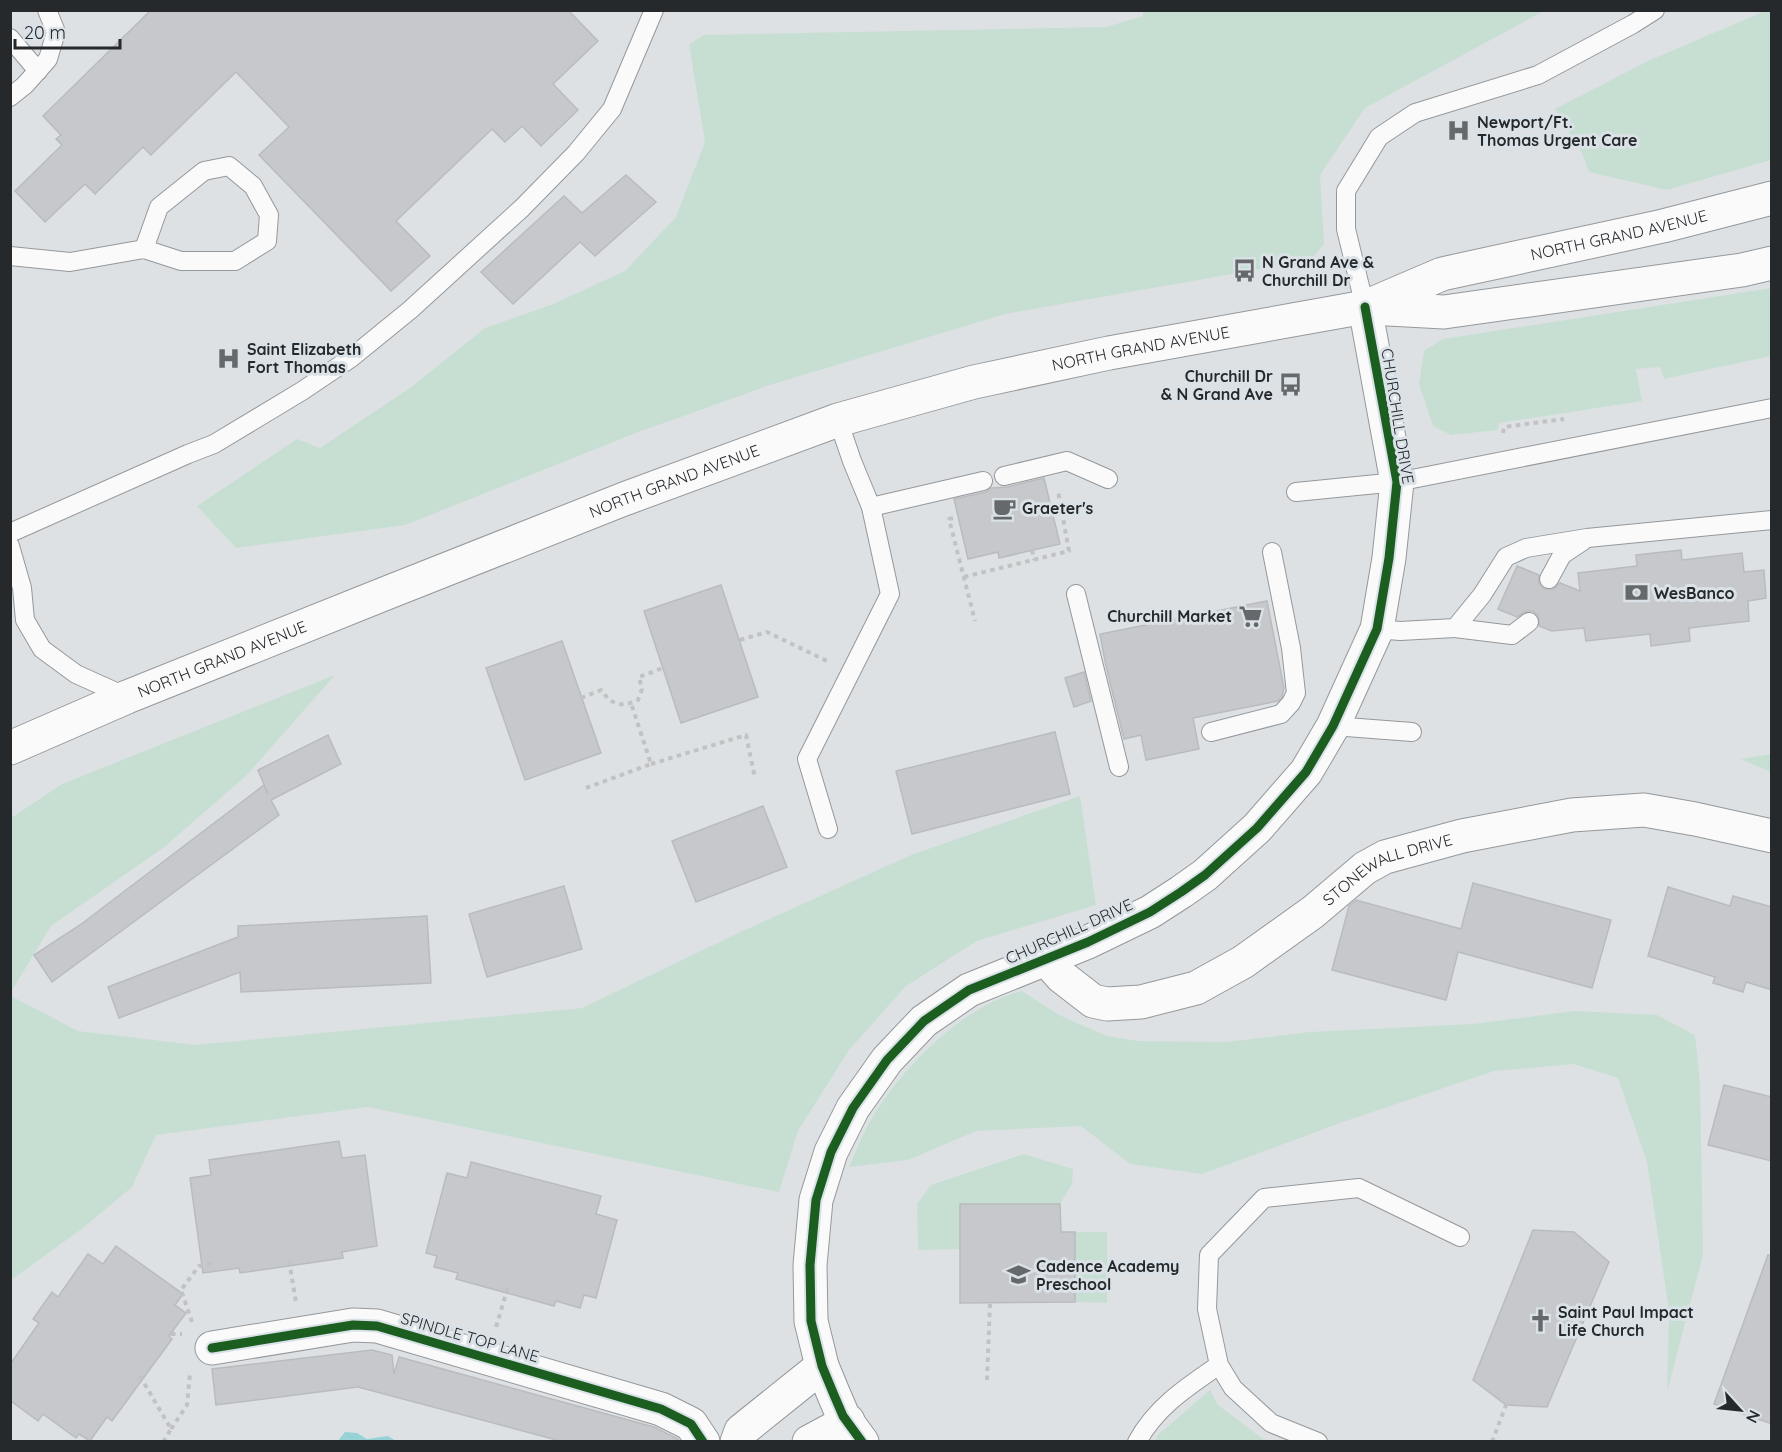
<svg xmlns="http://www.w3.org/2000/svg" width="1782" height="1452" viewBox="0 0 1782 1452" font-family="Quicksand,sans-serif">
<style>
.green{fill:#c7dfd3}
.water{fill:#96d2d6}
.building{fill:#c6c8cb;stroke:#b9bcbe;stroke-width:1.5}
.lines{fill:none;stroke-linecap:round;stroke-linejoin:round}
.service-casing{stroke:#95989a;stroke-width:20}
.minor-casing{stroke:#95989a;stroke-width:35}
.secondary-casing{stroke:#95989a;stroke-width:35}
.path{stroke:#c1c2c3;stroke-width:4;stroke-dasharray:4.5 4.5;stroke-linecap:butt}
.service{stroke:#fafafb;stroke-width:18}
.minor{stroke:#fafafb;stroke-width:33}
.secondary{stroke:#fafafb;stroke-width:33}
.cycleway-casing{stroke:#dae2e8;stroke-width:13}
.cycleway{stroke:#1b5e20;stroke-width:9}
.labels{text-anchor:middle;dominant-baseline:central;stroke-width:6;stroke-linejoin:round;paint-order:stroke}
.poi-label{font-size:16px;font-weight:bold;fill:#26292c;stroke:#dae2e8;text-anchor:start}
.street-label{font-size:16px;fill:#26292c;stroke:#dae2e8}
</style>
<rect width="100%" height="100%" fill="#dee1e4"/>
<!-- green -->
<g class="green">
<polygon points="1142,11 1544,11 1365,108 1320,175 1324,244 1311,260 1005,314 770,385 636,433 405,525 236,548 197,506 297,439 320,448 410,388 485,328 553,304 625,271 676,217 705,142 689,44 704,35 1106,27 1143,16"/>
<polygon points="1765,11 1772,11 1771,160 1667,190 1589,172 1582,153 1555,109 1648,61"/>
<polygon points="1771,288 1771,356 1664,379 1660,367 1636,369 1642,401 1499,423 1498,430 1451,435 1433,426 1419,384 1424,351 1443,339"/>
<polygon points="335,675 246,776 163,848 51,926 11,992 11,818 62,784"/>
<polygon points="1771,754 1771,772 1740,759"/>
<polygon points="1080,796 1096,905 977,941 906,986 849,1050 798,1131 779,1192 368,1107 156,1135 132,1187 83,1228 11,1280 11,996 78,1031 196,1045 582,1008 734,935 911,855"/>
<path d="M1022 991 1059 1015 1107 1036 1138 1041 1226 1042 1309 1032 1473 1024 1575 1011 1657 1015 1695 1035 1700 1082 1703 1255 1667 1392 1669 1311 1647 1162 1618 1078 1574 1064 1494 1071 1343 1122 1202 1174 1130 1164 1081 1126 976 1131 908 1160 849 1167C855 1153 861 1138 868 1125 899 1070 960 1007 1022 991Z"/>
<polygon points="1024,1154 1073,1169 1072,1184 1060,1204 960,1204 961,1249 918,1250 917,1204 931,1185"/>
<polygon points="1075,1232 1107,1232 1107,1303 1075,1302"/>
<polygon points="1210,1390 1218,1405 1263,1439 1269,1441 1155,1441 1158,1435"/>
</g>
<!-- water -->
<polygon class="water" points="345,1432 357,1433 367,1439 388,1436 396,1441 338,1441"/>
<!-- building -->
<g class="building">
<polygon points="151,10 568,10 598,41 553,84 578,110 541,146 522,126 505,142 492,129 396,221 430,256 391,291 259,155 289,127 236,72 151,155 143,147 95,194 85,184 45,222 15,191 62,145 56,139 61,135 43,116"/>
<polygon points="626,175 656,202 595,256 580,242 513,304 481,272 564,196 582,213"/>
<polygon points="1044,478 1060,544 999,558 998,552 968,559 954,499 986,492 991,488 1007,487"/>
<polygon points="1681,550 1682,560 1742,553 1744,572 1764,570 1766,598 1748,601 1749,621 1689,628 1690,641 1651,646 1650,634 1586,641 1584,628 1552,631 1539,626 1538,616 1533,611 1527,611 1517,617 1498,609 1517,566 1539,575 1539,584 1544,589 1554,589 1560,583 1580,591 1578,573 1637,566 1636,555"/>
<polygon points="721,585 758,697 681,723 644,611"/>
<polygon points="1267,601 1284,688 1282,697 1278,701 1193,718 1199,749 1146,760 1141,735 1124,739 1106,666 1100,634"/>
<polygon points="562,641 601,753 525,780 486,668"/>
<polygon points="1084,672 1091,701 1074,707 1065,678"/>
<polygon points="1055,732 1070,794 912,834 896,771"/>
<polygon points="328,735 341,764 271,800 279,815 52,982 34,955 80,925 264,785 268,794 258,770"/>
<polygon points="763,806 787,867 696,902 672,841"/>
<polygon points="1473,883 1611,920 1592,988 1458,952 1446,1000 1332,970 1349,906 1356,900 1461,929"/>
<polygon points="564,886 582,949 487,977 469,914"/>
<polygon points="1668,887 1730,906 1733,896 1772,907 1772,990 1746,982 1743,992 1713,983 1715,977 1648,956"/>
<polygon points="427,916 431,983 241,992 240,972 119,1018 108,987 238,937 238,926"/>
<polygon points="1724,1085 1772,1097 1772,1161 1708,1145"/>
<polygon points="339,1141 342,1158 365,1155 377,1246 342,1252 343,1258 240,1273 239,1268 203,1273 190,1178 211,1175 209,1160"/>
<polygon points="471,1162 601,1196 596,1214 617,1220 596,1298 584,1295 580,1308 556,1301 554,1306 456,1279 458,1273 434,1267 437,1256 426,1253 447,1173 467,1178"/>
<polygon points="960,1204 1060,1204 1061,1232 1075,1232 1075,1302 960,1303"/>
<polygon points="1533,1230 1574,1232 1609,1262 1547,1407 1506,1405 1473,1380"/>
<polygon points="116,1246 183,1294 175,1305 186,1313 169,1336 172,1339 112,1421 107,1417 90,1441 79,1434 76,1438 43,1414 38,1421 11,1401 11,1363 39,1323 33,1319 52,1292 58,1297 88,1254 103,1264"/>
<polygon points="1768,1255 1772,1256 1772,1424 1714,1404"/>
<polygon points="372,1350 392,1355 394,1374 399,1357 654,1427 678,1439 680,1442 564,1442 358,1387 216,1405 212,1369"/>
</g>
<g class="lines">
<defs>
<g id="service">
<polyline points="10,38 38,71"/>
<polyline points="10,97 25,85 48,59 56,32 47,10"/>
<polyline points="10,256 70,262 144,249 181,261 235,261 267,241 269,215 253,186 229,166 204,171 159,207 144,249"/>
<polyline points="1365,307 1346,229 1346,191 1379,137 1415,113 1538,75 1633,24 1655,10"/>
<polyline points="1004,476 1067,461 1108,479"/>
<polyline points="1296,492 1397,482 1772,408"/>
<polyline points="871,507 983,481"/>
<polyline points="10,533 188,454 214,444 302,391 351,358 410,310 522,208 576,153 612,109 654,10"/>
<polyline points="10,546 22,588 25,620 42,649 76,674 127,697"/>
<polyline points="1549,579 1562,555 1583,541"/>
<polyline points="1076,594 1119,767"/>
<polyline points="1455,628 1512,635 1529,622"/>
<polyline points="1377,629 1400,631 1455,628 1482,595 1506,557 1526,548 1587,538 1772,520"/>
<polyline points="1333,726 1412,732"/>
<polyline points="1211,732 1281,714 1291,703 1296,693 1291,648 1272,552"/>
<polyline points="828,829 807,759 890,594 871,507 852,461 838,420"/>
<path d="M1137 1442C1156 1407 1187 1387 1219 1365"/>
<polyline points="1318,1442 1271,1423 1233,1388 1219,1365 1207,1309 1209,1255 1264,1198 1359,1188 1460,1237"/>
</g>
<g id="minor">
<path id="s1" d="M1046 959 1062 977 1093 1001 1107 1004 1141 1002 1196 988 1243 962 1313 912 1365 868 1385 857 1462 836 1572 815 1644 810 1695 819 1772 836"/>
<polyline points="212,1348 353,1325 377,1326 661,1409 691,1424 703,1442"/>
<polyline points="737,1442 741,1431 822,1366"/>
<polyline points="809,1442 848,1421"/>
<polyline points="862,1442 843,1416 834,1395 822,1366 811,1321 810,1265 816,1200 831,1152 853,1108 887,1060 924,1021 969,990 1088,942 1150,912 1181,892 1205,875 1257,828 1306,772 1333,726 1377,629 1389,558 1397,482 1365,307"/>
</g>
<g id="secondary">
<polyline points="1370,308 1444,312 1742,270 1772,263"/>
<path id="s2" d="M10 748 127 697 384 594 624 499 838 420 974 382 1109 353 1365 307 1442 274 1663 226 1772 198"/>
</g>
</defs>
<!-- service casing -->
<use href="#service" class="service-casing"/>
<!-- minor casing -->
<use href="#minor" class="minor-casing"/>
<!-- secondary casing -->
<use href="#secondary" class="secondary-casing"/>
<!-- path -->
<g class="path">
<polyline points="1503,433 1504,427 1564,419"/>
<polyline points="953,518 949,519 975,621"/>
<polyline points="1032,550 1034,560"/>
<polyline points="964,577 1069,551 1058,491"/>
<polyline points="740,640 767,632 827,661"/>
<path d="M581 698 601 690C612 705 621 708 638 700L642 689 639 677 663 668"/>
<polyline points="651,764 746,735 755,778"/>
<polyline points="586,788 651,764 631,703"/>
<polyline points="289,1261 296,1302"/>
<polyline points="192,1322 181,1290 199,1266 212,1263"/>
<polyline points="496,1327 508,1287"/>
<polyline points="171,1334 182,1334"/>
<polyline points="140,1376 171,1429 163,1442"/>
<polyline points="987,1380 990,1303"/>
<polyline points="171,1429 187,1405 190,1374"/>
<polyline points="1492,1442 1506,1405"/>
</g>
<!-- service -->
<use href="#service" class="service"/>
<!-- minor -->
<use href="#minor" class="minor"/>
<!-- secondary -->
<use href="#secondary" class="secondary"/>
<defs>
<g id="cycleway">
<polyline points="212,1348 353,1325 377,1326 661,1409 691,1424 703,1442"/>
<polyline points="862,1442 843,1416 834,1395 822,1366 811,1321 810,1265 816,1200 831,1152 853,1108 887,1060 924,1021 969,990 1088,942 1150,912 1181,892 1205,875 1257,828 1306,772 1333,726 1377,629 1389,558 1397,482 1365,307"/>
</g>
</defs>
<!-- cycleway casing -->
<use href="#cycleway" class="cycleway-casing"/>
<!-- cycleway -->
<use href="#cycleway" class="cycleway"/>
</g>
<!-- icons -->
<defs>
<symbol id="hospital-bare" viewBox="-9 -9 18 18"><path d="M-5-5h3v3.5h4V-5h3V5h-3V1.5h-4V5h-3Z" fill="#66696c" stroke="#dae2e8" stroke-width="2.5" paint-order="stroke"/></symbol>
<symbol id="bus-bare" viewBox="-9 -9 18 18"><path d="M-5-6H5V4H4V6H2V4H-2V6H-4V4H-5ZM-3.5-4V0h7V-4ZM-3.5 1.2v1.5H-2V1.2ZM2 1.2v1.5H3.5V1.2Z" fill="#66696c" stroke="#dae2e8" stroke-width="2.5" paint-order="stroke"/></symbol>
<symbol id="cafe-bare" viewBox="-9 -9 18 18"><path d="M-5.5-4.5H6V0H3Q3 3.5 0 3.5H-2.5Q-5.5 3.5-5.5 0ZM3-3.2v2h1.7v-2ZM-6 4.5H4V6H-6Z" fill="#66696c" stroke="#dae2e8" stroke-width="2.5" paint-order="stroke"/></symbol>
<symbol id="bank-bare" viewBox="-9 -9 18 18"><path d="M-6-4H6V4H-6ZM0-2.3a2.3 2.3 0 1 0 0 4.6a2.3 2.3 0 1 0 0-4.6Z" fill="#66696c" stroke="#dae2e8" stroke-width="2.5" paint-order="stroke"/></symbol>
<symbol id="supermarket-bare" viewBox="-9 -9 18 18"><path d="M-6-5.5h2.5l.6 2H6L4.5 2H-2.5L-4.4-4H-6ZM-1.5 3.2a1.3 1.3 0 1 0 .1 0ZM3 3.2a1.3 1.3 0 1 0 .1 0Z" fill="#66696c" stroke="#dae2e8" stroke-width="2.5" paint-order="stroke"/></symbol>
<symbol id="school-bare" viewBox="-9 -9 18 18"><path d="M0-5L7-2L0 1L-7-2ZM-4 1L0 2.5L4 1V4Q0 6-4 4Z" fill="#66696c" stroke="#dae2e8" stroke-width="2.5" paint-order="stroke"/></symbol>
<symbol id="church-bare" viewBox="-9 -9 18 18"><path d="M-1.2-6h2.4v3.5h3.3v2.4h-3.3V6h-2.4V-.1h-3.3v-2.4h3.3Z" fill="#66696c" stroke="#dae2e8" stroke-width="2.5" paint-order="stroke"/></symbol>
</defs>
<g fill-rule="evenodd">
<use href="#hospital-bare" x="1442" y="114" width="33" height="33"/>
<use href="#bus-bare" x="1228" y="254" width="33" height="33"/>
<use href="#hospital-bare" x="212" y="342" width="33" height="33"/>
<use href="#bus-bare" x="1274" y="368" width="33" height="33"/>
<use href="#cafe-bare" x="988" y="492" width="33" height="33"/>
<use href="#bank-bare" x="1620" y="576" width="33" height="33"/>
<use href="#supermarket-bare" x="1234" y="600" width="33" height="33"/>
<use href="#school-bare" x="1002" y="1258" width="33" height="33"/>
<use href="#church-bare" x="1524" y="1304" width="33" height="33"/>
</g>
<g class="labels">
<!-- poi labels -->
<g class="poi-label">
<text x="1477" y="122">Newport/Ft.<tspan x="1477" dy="18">Thomas Urgent Care</tspan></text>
<text x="1262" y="262">N Grand Ave &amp;<tspan x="1262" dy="18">Churchill Dr</tspan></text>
<text x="247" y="349">Saint Elizabeth<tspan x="247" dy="18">Fort Thomas</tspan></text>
<text x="1273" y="376" text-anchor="end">Churchill Dr<tspan x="1273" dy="18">&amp; N Grand Ave</tspan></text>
<text x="1022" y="508">Graeter's</text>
<text x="1654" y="593">WesBanco</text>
<text x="1232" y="616" text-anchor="end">Churchill Market</text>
<text x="1036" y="1266">Cadence Academy<tspan x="1036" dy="18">Preschool</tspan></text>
<text x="1558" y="1312">Saint Paul Impact<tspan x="1558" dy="18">Life Church</tspan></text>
</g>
<!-- street labels -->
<g class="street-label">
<text stroke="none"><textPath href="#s2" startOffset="1695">NORTH GRAND AVENUE</textPath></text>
<text stroke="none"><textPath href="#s2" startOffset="1202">NORTH GRAND AVENUE</textPath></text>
<text transform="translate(1398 416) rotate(81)">CHURCHILL DRIVE</text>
<text stroke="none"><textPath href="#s2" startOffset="716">NORTH GRAND AVENUE</textPath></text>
<text stroke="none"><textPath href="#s2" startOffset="230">NORTH GRAND AVENUE</textPath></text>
<text stroke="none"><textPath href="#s1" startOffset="396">STONEWALL DRIVE</textPath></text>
<text transform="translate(1069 931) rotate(-24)">CHURCHILL DRIVE</text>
<text transform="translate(470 1337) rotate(16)">SPINDLE TOP LANE</text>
</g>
</g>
<!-- border -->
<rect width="1782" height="1452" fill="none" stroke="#26292c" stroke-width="24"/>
<!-- north arrow -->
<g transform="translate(1740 1410) rotate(117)" stroke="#dae2e8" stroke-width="4.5" paint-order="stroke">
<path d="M0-4.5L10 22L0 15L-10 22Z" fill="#26292c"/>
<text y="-9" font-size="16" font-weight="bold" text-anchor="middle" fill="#26292c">N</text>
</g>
<!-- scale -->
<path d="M15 39v9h105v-9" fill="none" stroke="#26292c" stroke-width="3"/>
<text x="24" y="39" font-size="18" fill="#26292c" stroke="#dae2e8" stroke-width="4.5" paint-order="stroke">20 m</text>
</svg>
